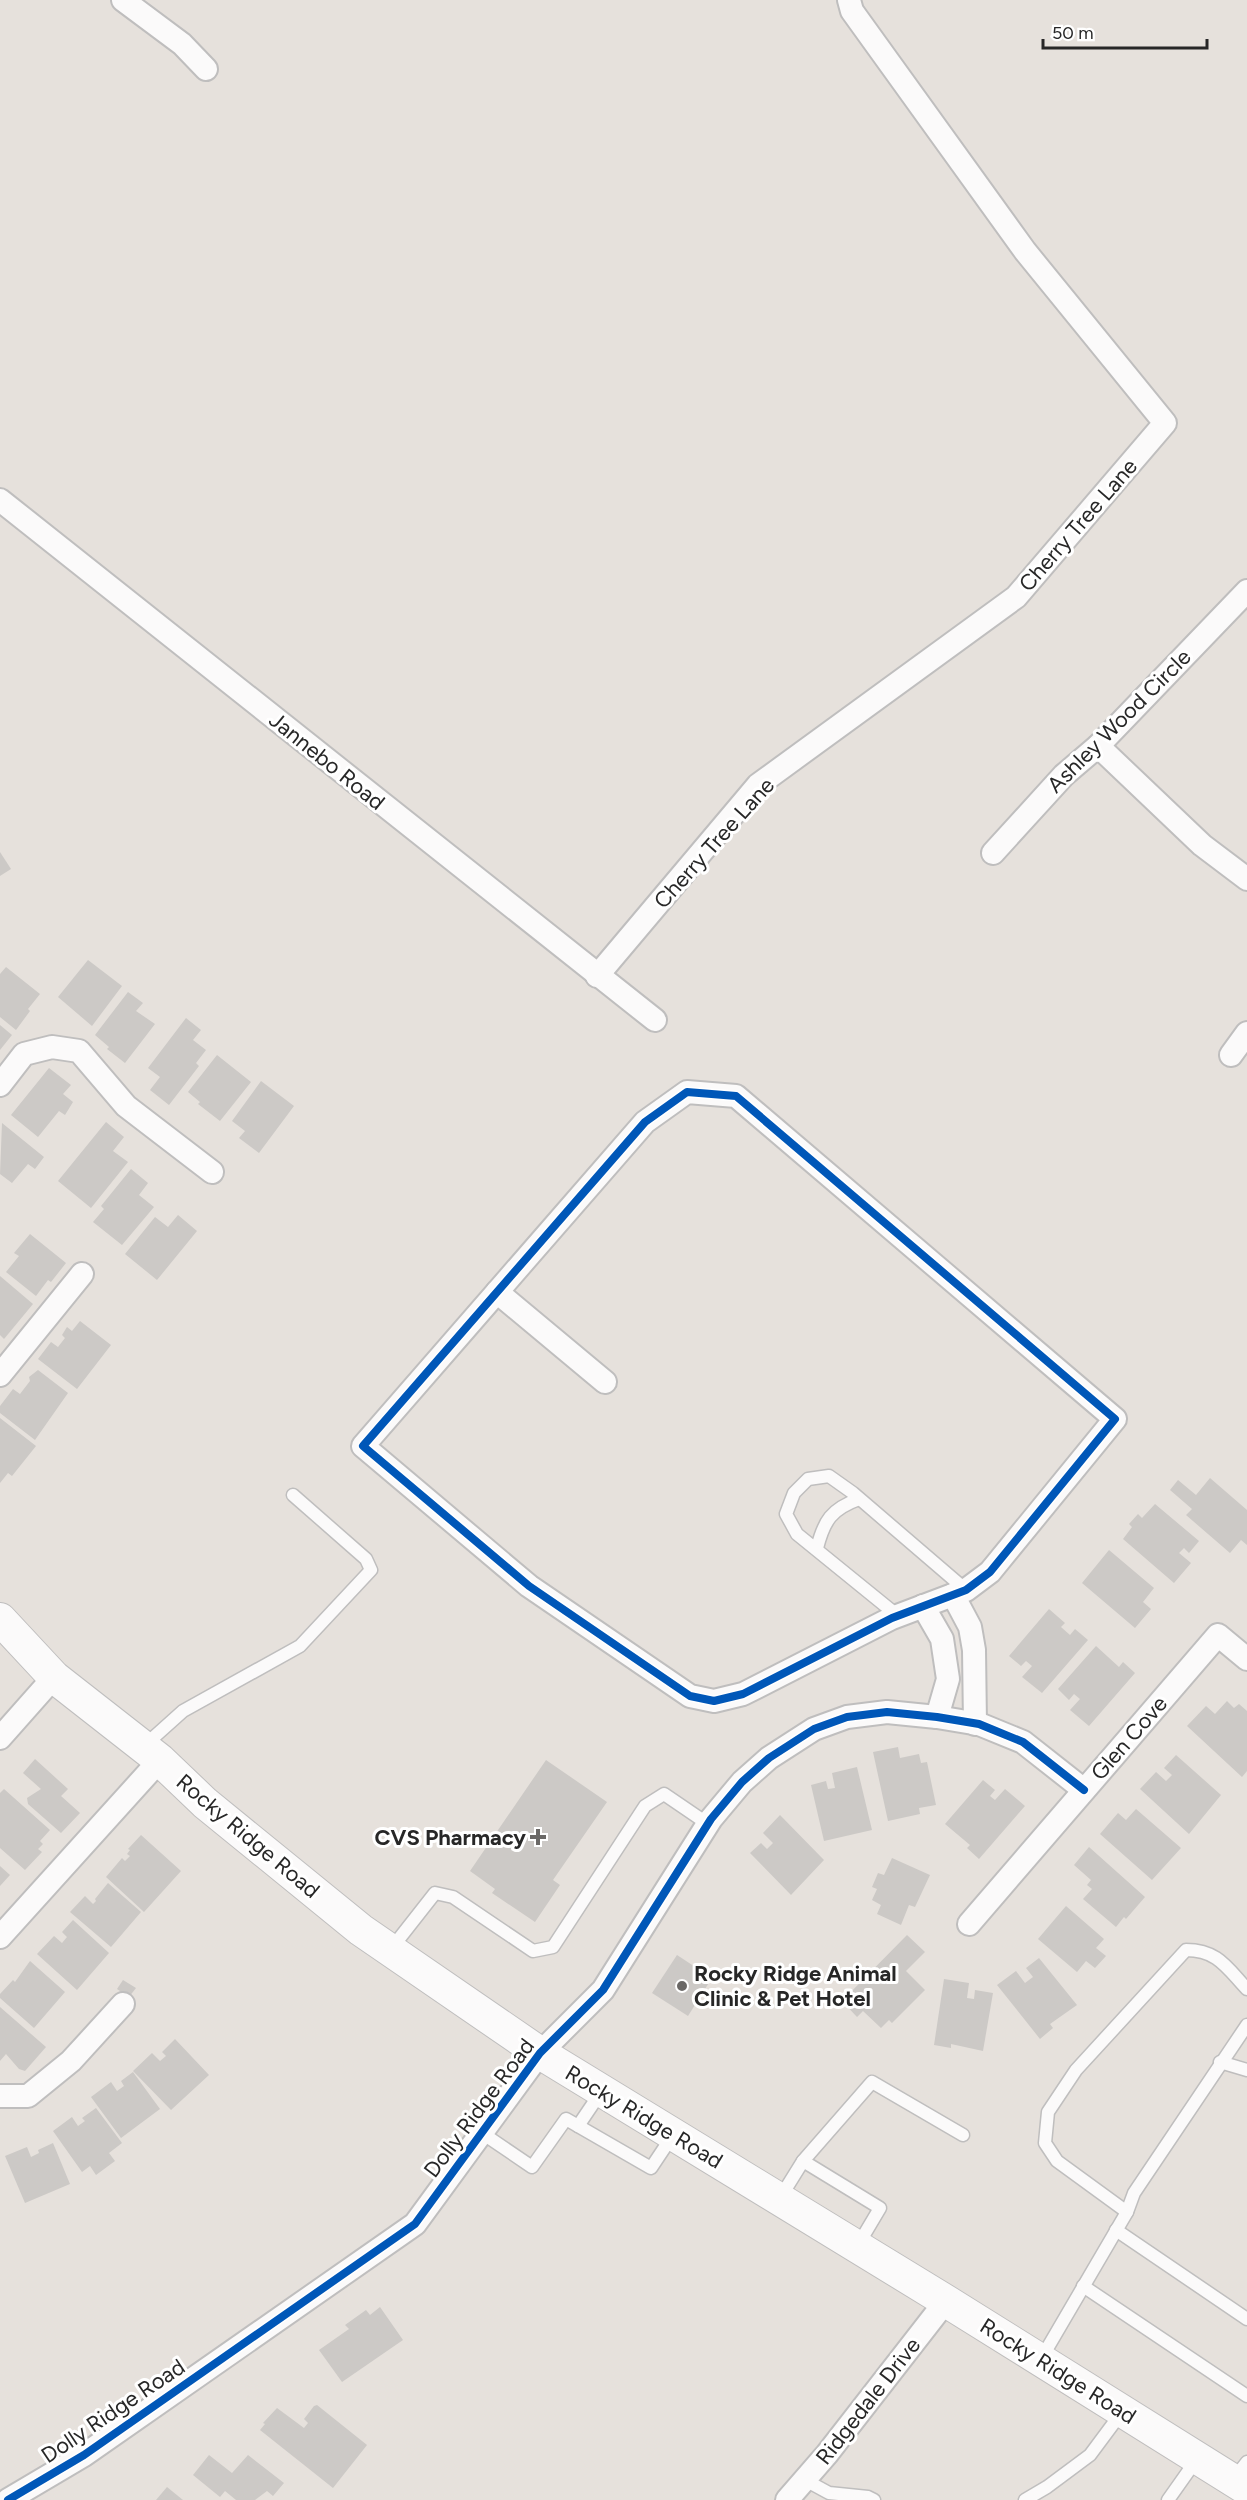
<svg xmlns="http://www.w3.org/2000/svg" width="1247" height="2500" viewBox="0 0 1247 2500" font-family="Figtree,sans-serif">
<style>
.building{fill:#ccc9c6}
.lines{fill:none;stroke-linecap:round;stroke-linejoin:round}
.lane-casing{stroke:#bfbebe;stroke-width:15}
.street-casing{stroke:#bfbebe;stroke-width:26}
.secondary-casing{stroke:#bfbebe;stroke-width:34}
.lane{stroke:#fbfafa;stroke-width:12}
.street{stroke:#fbfafa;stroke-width:22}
.secondary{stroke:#fbfafa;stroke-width:32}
.cycleway-casing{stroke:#fff;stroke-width:11}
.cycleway{stroke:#0057b8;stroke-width:8}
.poi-dot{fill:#6a6866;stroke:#fff;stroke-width:2}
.labels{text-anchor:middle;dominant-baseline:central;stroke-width:6;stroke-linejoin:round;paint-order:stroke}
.street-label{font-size:22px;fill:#272727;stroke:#fff}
.poi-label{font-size:22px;font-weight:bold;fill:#272727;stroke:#fff;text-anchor:end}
</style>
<rect width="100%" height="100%" fill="#e6e1dc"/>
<!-- building -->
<g class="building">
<polygon points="0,852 11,869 0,876"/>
<polygon points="88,960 122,986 92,1026 58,997"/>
<polygon points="6,967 40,994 28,1009 30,1011 16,1030 0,1017 0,974"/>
<polygon points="128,992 143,1003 136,1011 155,1024 125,1063 107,1049 109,1047 95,1035"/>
<polygon points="186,1018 201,1030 193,1040 206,1050 196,1063 199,1066 169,1105 150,1090 160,1077 148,1068"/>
<polygon points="0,1025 12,1035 0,1050"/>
<polygon points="217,1055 251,1082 220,1121 198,1104 200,1102 188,1092"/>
<polygon points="49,1068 71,1085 63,1094 73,1102 65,1115 59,1111 38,1137 11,1115"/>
<polygon points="261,1081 294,1106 259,1153 239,1138 245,1131 232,1121"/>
<polygon points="106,1122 124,1137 113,1151 128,1162 91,1208 58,1181"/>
<polygon points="2,1123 44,1157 35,1169 28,1164 12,1183 0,1174"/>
<polygon points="131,1169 148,1183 139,1195 154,1207 122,1245 93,1222 104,1209 101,1206"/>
<polygon points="178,1215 197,1231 157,1280 125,1254 155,1217 168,1227"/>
<polygon points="30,1234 66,1263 51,1282 48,1280 36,1296 6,1272 19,1256 14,1253"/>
<polygon points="0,1276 33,1304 4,1339 0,1335"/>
<polygon points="80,1321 111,1345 77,1389 38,1359 51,1342 58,1347 65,1338 62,1335 67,1327 72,1331"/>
<polygon points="38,1370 68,1393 35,1440 0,1413 0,1406 13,1389 20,1394 30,1381 29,1377"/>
<polygon points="0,1418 36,1446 12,1476 8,1473 0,1483"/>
<polygon points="1210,1478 1247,1510 1247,1545 1241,1540 1230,1553 1186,1515 1192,1509 1170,1490 1178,1480 1196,1495"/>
<polygon points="1155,1504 1199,1541 1189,1553 1184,1548 1179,1553 1191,1563 1174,1583 1123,1539 1132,1527 1129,1524 1138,1514 1142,1518"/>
<polygon points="1109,1550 1154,1588 1143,1602 1151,1609 1135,1628 1082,1583"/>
<polygon points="1049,1609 1065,1623 1061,1627 1070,1635 1075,1629 1088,1640 1042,1693 1022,1677 1032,1666 1026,1661 1021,1666 1009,1656"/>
<polygon points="1096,1646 1119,1667 1123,1662 1135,1673 1089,1726 1070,1710 1080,1699 1074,1694 1069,1700 1058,1689"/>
<polygon points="1227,1701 1234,1708 1239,1704 1247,1711 1247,1771 1242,1777 1187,1726 1206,1706 1215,1714"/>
<polygon points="898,1747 900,1758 919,1754 921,1763 927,1762 936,1805 919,1808 920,1814 888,1821 873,1752"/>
<polygon points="1176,1755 1221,1795 1189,1834 1140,1789 1156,1772 1166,1781 1172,1775 1164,1768"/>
<polygon points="35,1759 68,1789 61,1796 80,1813 61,1833 28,1804 27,1798 41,1789 23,1773"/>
<polygon points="546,1760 607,1802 553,1880 560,1885 535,1922 492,1893 495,1889 470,1871"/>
<polygon points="857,1767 872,1830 824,1841 811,1785 826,1781 828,1789 835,1788 832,1773"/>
<polygon points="983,1780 995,1790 990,1796 995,1800 1005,1789 1025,1806 979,1859 967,1848 970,1845 945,1824"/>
<polygon points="4,1789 50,1830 40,1841 43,1844 38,1849 42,1852 25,1870 0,1848 0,1793"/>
<polygon points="1136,1809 1181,1848 1152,1880 1100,1834 1118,1813 1126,1820"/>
<polygon points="780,1815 824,1860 791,1895 750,1853 761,1843 767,1849 773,1843 763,1833"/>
<polygon points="141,1835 181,1871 144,1912 106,1877 122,1858 125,1861 130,1856 127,1854 130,1850 128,1849"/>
<polygon points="1089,1847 1145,1897 1126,1919 1124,1917 1116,1927 1083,1899 1092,1889 1087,1885 1091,1880 1074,1865"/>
<polygon points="892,1858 930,1875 915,1907 909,1905 901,1925 877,1914 881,1905 872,1900 877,1889 872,1887 878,1873 884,1875"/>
<polygon points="0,1866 10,1875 0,1886"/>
<polygon points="108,1883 141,1912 111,1947 70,1912 85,1896 93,1904 96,1901 95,1899"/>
<polygon points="1066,1906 1104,1939 1096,1948 1106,1956 1095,1968 1086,1961 1077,1972 1038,1939"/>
<polygon points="73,1920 109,1953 77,1990 37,1954 54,1936 62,1943 67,1937 62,1932"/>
<polygon points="907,1935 925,1952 906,1971 925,1990 892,2023 889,2020 881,2028 863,2011 857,2017 842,2001"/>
<polygon points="677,1955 712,1978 688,2016 652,1993"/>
<polygon points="1039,1958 1077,2005 1050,2024 1053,2028 1040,2039 997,1985 1016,1971 1025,1983 1033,1977 1026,1968"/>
<polygon points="30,1961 65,1992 34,2028 0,1998 0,1994 13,1980 15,1982"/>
<polygon points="944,1979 969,1983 967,1998 974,1999 975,1990 993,1993 983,2051 951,2044 951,2048 934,2045"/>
<polygon points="123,1980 136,1988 129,1997 117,1989"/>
<polygon points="0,2007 46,2047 25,2071 19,2069 6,2054 0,2061"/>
<polygon points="175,2039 209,2075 171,2110 133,2071 152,2053 160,2061 166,2056 162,2052"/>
<polygon points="133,2072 160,2109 121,2138 91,2097 111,2082 117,2091 124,2086 121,2081"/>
<polygon points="96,2108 122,2143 109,2153 115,2161 96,2175 90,2166 82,2172 53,2131 72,2117 78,2126 85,2121 82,2118"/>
<polygon points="53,2143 70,2184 25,2203 5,2156 27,2147 31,2157 39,2153 38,2150"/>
<polygon points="380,2307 403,2340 342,2382 319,2350 349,2329 345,2325 366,2310 370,2315"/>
<polygon points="317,2405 367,2445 333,2488 260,2430 265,2424 263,2423 277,2408 304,2428 308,2423 304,2419 314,2406"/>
<polygon points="209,2455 232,2473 248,2455 284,2483 273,2496 267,2491 255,2500 236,2500 225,2491 220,2497 193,2475"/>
<polygon points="167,2487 183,2500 156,2500"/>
</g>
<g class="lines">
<defs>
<g id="lane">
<path d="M817 1548C824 1521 831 1509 859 1499"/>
<polyline points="898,1616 797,1534 786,1514 794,1493 808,1479 829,1476 853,1493 966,1590"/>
<polyline points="144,1746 183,1711 300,1646 371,1570 366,1559 293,1495"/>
<polyline points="391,1949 435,1893 453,1897 533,1951 553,1947 645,1806 664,1794 708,1824"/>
<polyline points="1220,2062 1247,2070"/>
<polyline points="578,2126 601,2092"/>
<polyline points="482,2133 532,2167 566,2119 651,2168 673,2135"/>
<polyline points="803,2161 872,2082 963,2135"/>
<polyline points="780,2198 803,2161 880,2208 858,2245"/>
<path d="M1127 2212 1057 2161 1045 2143 1048 2112 1076 2070 1186 1950C1218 1950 1227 1968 1247 1989"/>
<polyline points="1116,2230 1247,2319"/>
<polyline points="1083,2286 1247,2396"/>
<polyline points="1041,2359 1127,2212 1134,2193 1247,2025"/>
<polyline points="805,2480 829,2493 868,2497 874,2500"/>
<polyline points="1233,2480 1247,2462"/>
<polyline points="1025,2500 1047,2487 1090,2455 1122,2412"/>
<polyline points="1168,2500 1197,2459"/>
</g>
<g id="street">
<polyline points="123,0 182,44 206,69"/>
<polyline points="0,500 655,1020"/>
<polyline points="1098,746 1202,845 1247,879"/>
<polyline points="993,853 1064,775 1098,746 1247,591"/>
<polyline points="597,976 758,785 1016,597 1165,423 1025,251 852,11 849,0"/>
<polyline points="1231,1055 1247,1033"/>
<polyline points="0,1085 24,1054 52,1047 79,1051 126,1106 212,1172"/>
<polygon points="687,1092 736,1096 1115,1419 990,1572 966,1590 892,1618 743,1694 714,1701 690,1696 529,1586 363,1446 645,1122"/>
<polyline points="497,1292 605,1382"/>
<polyline points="0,1375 82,1274"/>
<polyline points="953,1595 970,1627 974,1650 975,1724"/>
<polyline points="923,1606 942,1639 948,1679 937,1717"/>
<polyline points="0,1738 54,1677"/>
<polyline points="969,1924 1218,1635 1247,1659"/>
<polyline points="0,1937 160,1760"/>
<polyline points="0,2096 28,2096 71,2061 123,2004"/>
<polyline points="8,2500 84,2455 415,2224 540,2053 603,1990 711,1819 742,1782 769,1758 814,1729 847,1717 887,1712 937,1717 979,1724 1023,1742 1084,1790"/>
<polyline points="787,2500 827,2454 946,2301"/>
</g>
<polyline id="secondary" points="0,1619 54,1677 160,1760 205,1803 361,1930 540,2053 946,2301 1247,2489"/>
</defs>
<!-- lane casing -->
<use href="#lane" class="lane-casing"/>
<!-- street casing -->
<use href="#street" class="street-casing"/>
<!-- secondary casing -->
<use href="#secondary" class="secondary-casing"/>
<!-- lane -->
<use href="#lane" class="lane"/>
<!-- street -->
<use href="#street" class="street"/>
<!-- secondary -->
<use href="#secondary" class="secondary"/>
<defs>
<g id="cycleway">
<polygon points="687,1092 736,1096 1115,1419 990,1572 966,1590 892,1618 743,1694 714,1701 690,1696 529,1586 363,1446 645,1122"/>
<polyline points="8,2500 84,2455 415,2224 540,2053 603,1990 711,1819 742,1782 769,1758 814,1729 847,1717 887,1712 937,1717 979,1724 1023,1742 1084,1790"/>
</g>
</defs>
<!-- cycleway casing -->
<use href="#cycleway" class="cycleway-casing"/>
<!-- cycleway -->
<use href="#cycleway" class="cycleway"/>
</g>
<!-- markers -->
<g class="poi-dot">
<path d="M535 1828h6v6h6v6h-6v6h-6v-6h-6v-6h6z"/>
<circle cx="682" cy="1986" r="6"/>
</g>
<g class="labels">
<!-- street labels -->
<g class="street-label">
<text transform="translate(1078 525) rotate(-49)">Cherry Tree Lane</text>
<text transform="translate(1119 721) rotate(-45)">Ashley Wood Circle</text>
<text transform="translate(327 761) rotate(39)">Jannebo Road</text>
<text transform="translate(714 843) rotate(-48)">Cherry Tree Lane</text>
<text transform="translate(1129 1738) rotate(-49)">Glen Cove</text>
<text transform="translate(248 1836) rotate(40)">Rocky Ridge Road</text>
<text transform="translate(479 2108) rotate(-53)">Dolly Ridge Road</text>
<text transform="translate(644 2117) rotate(31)">Rocky Ridge Road</text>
<text transform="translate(1058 2371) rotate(32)">Rocky Ridge Road</text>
<text transform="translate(868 2401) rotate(-52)">Ridgedale Drive</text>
<text transform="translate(113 2411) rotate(-34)">Dolly Ridge Road</text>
</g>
<!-- poi labels -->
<g class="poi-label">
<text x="526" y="1837">CVS Pharmacy</text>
<text x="694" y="1973" text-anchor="start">Rocky Ridge Animal<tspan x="694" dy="25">Clinic &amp; Pet Hotel</tspan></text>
</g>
</g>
<!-- scale -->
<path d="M1043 39v9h164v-9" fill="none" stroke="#272727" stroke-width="3"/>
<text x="1052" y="39" font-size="18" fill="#272727" stroke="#ffffff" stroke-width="4.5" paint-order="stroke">50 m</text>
</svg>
